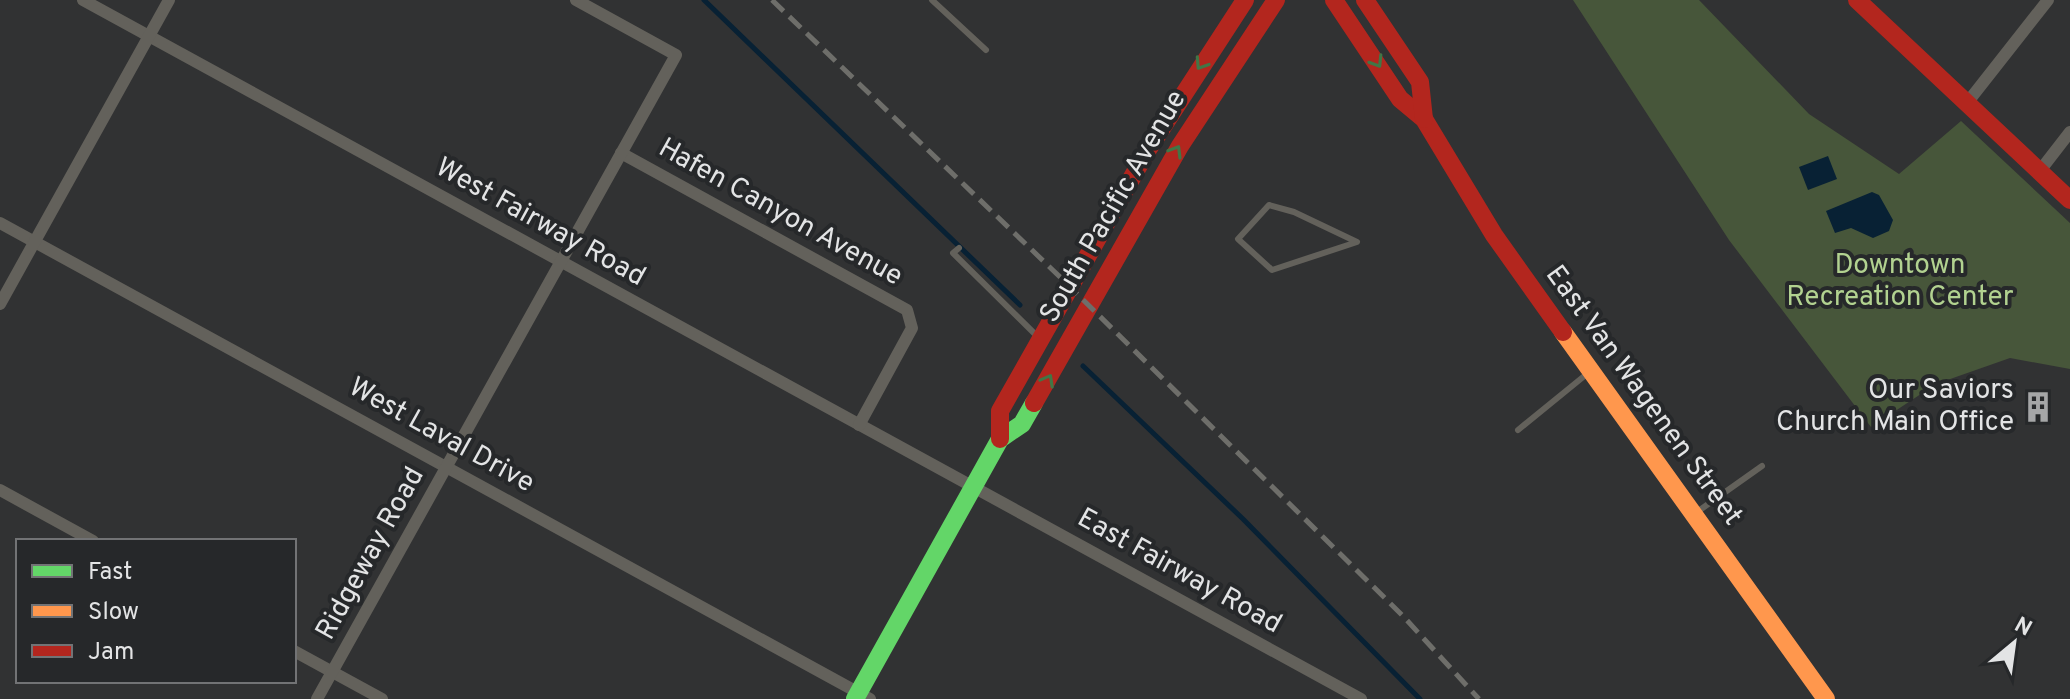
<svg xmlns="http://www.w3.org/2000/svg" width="2070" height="699" viewBox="0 0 2070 699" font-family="Overpass,sans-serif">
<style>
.green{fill:#47563a}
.water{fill:#082134}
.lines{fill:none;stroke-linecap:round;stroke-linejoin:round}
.stream{stroke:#082134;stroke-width:5}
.lane{stroke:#63615b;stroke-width:6}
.street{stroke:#63615b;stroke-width:12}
.fast{stroke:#63d668;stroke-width:18}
.slow{stroke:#ff974d;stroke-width:18}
.jam{stroke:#b3261e;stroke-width:18}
.rail{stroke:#6e6e6a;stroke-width:5;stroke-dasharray:16 8;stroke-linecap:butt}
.oneway{stroke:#417646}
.labels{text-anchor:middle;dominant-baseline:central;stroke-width:8;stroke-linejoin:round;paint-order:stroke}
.street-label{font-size:28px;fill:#e3e4e5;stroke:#26282a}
.park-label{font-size:28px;fill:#b2d290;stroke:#26282a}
.poi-label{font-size:28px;fill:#e3e4e5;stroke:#26282a;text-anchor:end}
</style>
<rect width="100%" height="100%" fill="#313233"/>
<!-- green -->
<polygon class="green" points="1573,0 1699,0 1809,114 1899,174 1961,121 2070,223 2070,369 2010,358 1936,384 1871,427 1729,240"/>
<!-- water -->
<g class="water">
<polygon points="1828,156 1837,179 1808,190 1799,167"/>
<polygon points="1872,192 1879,195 1893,220 1889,231 1873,238 1851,228 1835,233 1826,211"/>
</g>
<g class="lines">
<!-- stream -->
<g class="stream">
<polyline points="704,0 1020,305"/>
<polyline points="1083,366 1243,519 1420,699"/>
</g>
<!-- lane -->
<g class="lane">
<polyline points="932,0 986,50"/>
<polygon points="1269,205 1294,212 1357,242 1272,270 1238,239"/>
<polyline points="959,248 953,253 1038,337"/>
<polyline points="1518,430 1588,373"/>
<polyline points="1697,512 1762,466"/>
</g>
<!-- street -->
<g class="street">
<polyline points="83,0 1361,699"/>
<polyline points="1967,103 2048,0"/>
<polyline points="621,153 907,310 912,328 859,425"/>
<polyline points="2039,172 2070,132"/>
<polyline points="0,223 870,699"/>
<polyline points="0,304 169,0"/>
<polyline points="0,490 93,541"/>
<polyline points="294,651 382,699"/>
<polyline points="317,699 676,55 576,0"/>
</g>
<!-- fast -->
<polyline class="fast" points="855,699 1000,439 1022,424 1034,403"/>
<!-- slow -->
<polyline class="slow" points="1563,332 1826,699"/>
<!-- jam -->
<g class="jam">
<polyline points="1334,0 1400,99 1424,119 1494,235 1563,332"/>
<polyline points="1365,0 1420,82 1424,119"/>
<polyline points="1857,0 2070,200"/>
<polyline points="1034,403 1180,146 1276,0"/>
<polyline points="1000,439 1000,411 1147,151 1245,0"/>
</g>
<!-- rail -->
<polyline class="rail" points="772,0 1060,277 1403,616 1479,699"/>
</g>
<!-- one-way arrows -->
<defs><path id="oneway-chevron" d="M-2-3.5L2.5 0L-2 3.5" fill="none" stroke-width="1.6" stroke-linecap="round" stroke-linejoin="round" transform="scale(2)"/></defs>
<g class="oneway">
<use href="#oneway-chevron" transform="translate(1377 62) rotate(58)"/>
<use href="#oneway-chevron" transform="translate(1201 64) rotate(123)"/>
<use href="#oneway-chevron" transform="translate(1176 151) rotate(-59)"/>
<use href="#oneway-chevron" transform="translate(1048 380) rotate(-61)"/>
</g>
<!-- icons -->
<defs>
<symbol id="building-bare" viewBox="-9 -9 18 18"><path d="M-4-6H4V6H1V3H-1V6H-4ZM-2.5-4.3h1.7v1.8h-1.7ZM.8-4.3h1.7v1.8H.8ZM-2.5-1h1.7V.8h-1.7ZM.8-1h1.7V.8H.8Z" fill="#a5a6a7" stroke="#26282a" stroke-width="2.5" paint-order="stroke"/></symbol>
</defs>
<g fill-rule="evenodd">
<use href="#building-bare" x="2016" y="385" width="44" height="44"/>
</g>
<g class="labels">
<!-- street labels -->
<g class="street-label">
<text transform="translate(1114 207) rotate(-60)">South Pacific Avenue</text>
<text transform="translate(780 213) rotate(29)">Hafen Canyon Avenue</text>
<text transform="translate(540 223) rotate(29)">West Fairway Road</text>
<text transform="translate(1643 396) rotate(54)">East Van Wagenen Street</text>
<text transform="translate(441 436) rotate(29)">West Laval Drive</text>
<text transform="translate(371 554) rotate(-61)">Ridgeway Road</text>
<text transform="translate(1179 572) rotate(29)">East Fairway Road</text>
</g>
<!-- park labels -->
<g class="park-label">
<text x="1900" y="266">Downtown<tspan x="1900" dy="32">Recreation Center</tspan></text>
</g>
<!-- poi labels -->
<g class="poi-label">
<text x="2014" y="391">Our Saviors<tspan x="2014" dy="32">Church Main Office</tspan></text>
</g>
</g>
<!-- legend -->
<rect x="16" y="539" width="280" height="144" fill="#26282a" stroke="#727375" stroke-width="2"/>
<rect x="32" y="565" width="40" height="12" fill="#63d668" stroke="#727375" stroke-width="2"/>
<text x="88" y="579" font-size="24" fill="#e3e4e5">Fast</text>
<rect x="32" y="605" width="40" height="12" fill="#ff974d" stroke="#727375" stroke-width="2"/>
<text x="88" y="619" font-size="24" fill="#e3e4e5">Slow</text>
<rect x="32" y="645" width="40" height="12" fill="#b3261e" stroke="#727375" stroke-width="2"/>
<text x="88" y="659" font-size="24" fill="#e3e4e5">Jam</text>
<!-- north arrow -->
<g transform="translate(2014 643) rotate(29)" stroke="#26282a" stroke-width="6" paint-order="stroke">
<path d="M0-6L14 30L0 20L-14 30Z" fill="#e3e4e5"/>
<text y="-12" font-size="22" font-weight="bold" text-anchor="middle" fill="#e3e4e5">N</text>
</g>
</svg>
